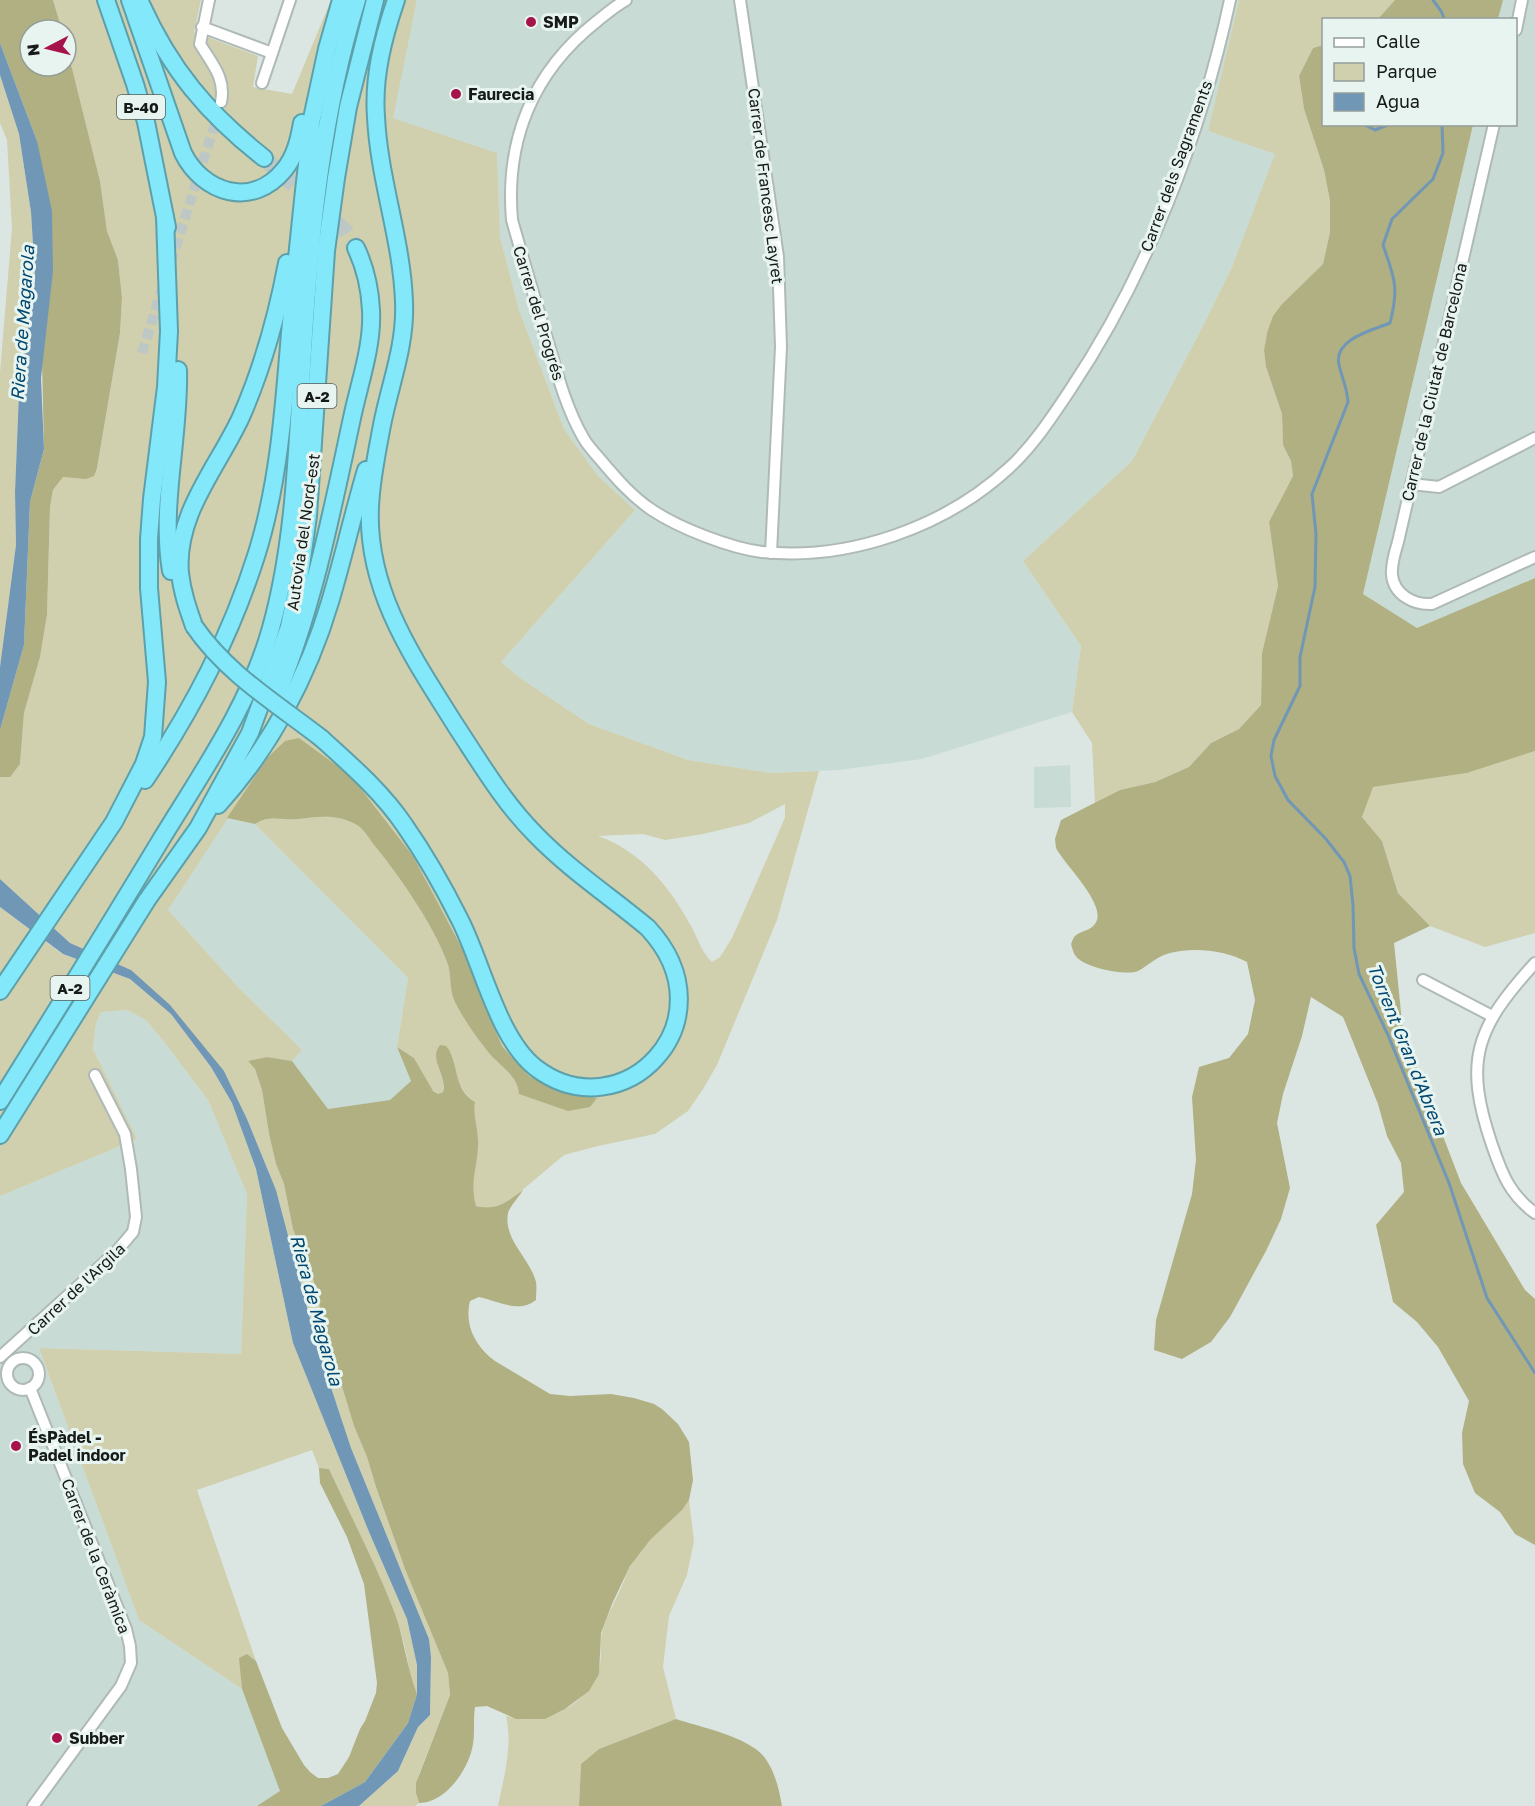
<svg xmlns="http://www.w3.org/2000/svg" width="1535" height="1806" viewBox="0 0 1535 1806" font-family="'Golos Text',sans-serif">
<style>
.built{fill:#c8dbd5}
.green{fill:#d0d0ae;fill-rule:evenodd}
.forest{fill:#b0b082}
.water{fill:#7197b6}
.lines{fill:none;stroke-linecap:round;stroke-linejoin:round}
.stream{stroke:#7197b6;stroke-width:3}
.minor-tunnel{stroke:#bdc7c5;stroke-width:10;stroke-dasharray:10 5;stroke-linecap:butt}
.highway-tunnel{stroke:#bdc7c5;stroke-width:16;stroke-dasharray:16 8;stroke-linecap:butt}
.minor-casing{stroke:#afbab7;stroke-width:14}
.highway-casing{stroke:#5da0ab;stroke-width:20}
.minor{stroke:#fff;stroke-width:10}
.highway{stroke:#83e8f9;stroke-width:16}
.highway-bridge-casing{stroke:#5da0ab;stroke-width:20;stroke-linecap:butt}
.highway-bridge{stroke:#83e8f9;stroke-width:16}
.poi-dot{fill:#a7134b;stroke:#e8f4f0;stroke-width:2}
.labels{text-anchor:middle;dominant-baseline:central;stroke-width:6;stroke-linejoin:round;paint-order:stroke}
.shield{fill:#e8f4f0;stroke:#555b5a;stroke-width:1.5}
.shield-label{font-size:15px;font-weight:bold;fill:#161a19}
.poi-label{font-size:16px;font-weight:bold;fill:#161a19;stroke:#e8f4f0;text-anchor:start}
.street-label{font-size:16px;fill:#161a19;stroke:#e8f4f0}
.water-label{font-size:18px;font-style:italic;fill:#014770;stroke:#e8f4f0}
</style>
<rect width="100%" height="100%" fill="#dbe6e3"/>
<!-- built -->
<g class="built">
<polygon points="417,0 1239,0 1208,131 1276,154 1232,267 1202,328 1132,461 1023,561 1081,646 1072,712 922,759 838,770 770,773 688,760 589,724 520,678 501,662 635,510 598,476 564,429 519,310 500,237 497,153 392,118"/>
<polygon points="1503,0 1535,0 1535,578 1417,628 1363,594 1473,125 1516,124 1516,20 1498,19"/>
<polygon points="1070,765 1071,807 1034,808 1034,767"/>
<polygon points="227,818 255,824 408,978 397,1047 411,1081 390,1100 328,1109 292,1061 302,1050 239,988 168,910"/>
<polygon points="127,1010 146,1020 165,1043 208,1100 247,1194 241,1354 39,1348 139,1620 242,1689 281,1791 257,1806 0,1806 0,1196 137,1139 93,1049 96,1024 101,1012"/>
</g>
<!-- green -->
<g class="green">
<path d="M53 0H201L194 32 258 56 253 87 292 94 331 0H417L393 118 497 153 500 237 519 310 564 429 598 476 635 510 501 662 520 678 589 724 688 760 770 773 819 771 777 920 717 1065 703 1089 688 1111 655 1134 598 1146 564 1155 508 1202 490 1209 476 1206C469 1179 478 1165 478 1140 478 1127 473 1116 475 1102 460 1091 456 1077 453 1059L438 1066 444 1081 443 1092 438 1094 430 1088 414 1058 397 1047 408 978 255 824C270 814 283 821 299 819 319 816 339 814 357 825 365 830 369 838 375 845 400 877 433 924 447 962 452 975 451 994 458 1006 466 1020 474 1035 485 1048 497 1064 518 1073 520 1094L566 1093 529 1076 502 1046 464 952 413 856 351 776 268 757 168 910 239 988 302 1050 292 1061 267 1057 248 1061 255 1069 262 1090 269 1134 276 1164 284 1184 293 1228 313 1278 326 1334 354 1426 367 1457 376 1487 405 1569 448 1673 450 1695 419 1774 416 1793 419 1803 415 1806H359L398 1771 418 1727 430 1715 431 1657 429 1639 351 1448 317 1345 276 1190 247 1119 224 1071 131 970 70 943 0 879V777L10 776 20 764 24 713 40 657 47 615 50 507 53 490 63 477 79 478 97 468 120 333 122 298 118 260 107 231 100 181 66 44V30H62ZM785 804V817L781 827 732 938 720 957 712 962C701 952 698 938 691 926 670 887 641 851 598 836L643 834 665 840 703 834 749 823Z"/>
<polygon points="1239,0 1395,0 1378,19 1324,20 1323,45 1313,48 1299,76 1304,109 1324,170 1330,201 1330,232 1323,264 1282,304 1267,333 1264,350 1266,367 1282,414 1283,445 1291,461 1293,476 1269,522 1278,586 1262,653 1261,705 1239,729 1211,743 1189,767 1155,782 1120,790 1095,803 1092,743 1072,712 1081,646 1023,561 1132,461 1202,328 1232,267 1275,154 1208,131"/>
<polygon points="0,75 19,134 31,212 35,276 19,392 15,492 16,545 0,667 0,373 12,228 7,140 0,123"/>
<polygon points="1535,751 1535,933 1485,947 1430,926 1398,893 1382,841 1362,817 1372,787 1467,773"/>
<polygon points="0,907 62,954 130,979 171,1014 211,1067 232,1103 256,1169 293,1343 369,1532 407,1619 417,1665 417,1694 411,1678 404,1643 392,1606 329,1469 319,1468 312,1450 197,1490 256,1661 247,1654 241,1680 242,1689 139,1620 39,1348 241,1354 247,1194 208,1100 165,1043 146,1020 127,1010 101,1012 96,1024 93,1049 137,1139 0,1196"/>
<path d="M689 1500 694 1541 687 1575 669 1616 663 1667 676 1719 599 1749 581 1764 579 1806H498C504 1776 513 1746 506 1716 544 1728 590 1705 600 1665 602 1654 599 1643 602 1633 606 1616 615 1602 622 1586 625 1579 627 1571 631 1565 638 1553 647 1542 657 1532 668 1521 680 1513 689 1500Z"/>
</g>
<!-- forest -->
<g class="forest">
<polygon points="0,0 53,0 62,30 30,30 30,66 66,66 66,44 100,181 107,231 118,260 122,298 120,333 97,468 94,476 86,479 63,477 53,490 50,507 47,615 40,657 24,713 20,764 10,777 0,777 0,730 24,645 30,502 44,449 37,141 0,43"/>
<polygon points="1395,0 1503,0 1498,19 1378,19"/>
<path d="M1323 45 1324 124 1473 125 1363 594 1417 628 1535 578V751L1467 773 1373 787 1362 817 1382 841 1398 893 1430 926 1394 943 1403 1032 1461 1183 1525 1290 1535 1299V1545L1515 1534 1500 1512 1475 1493 1463 1464 1462 1433 1469 1401 1438 1347 1417 1322 1393 1302 1376 1225 1404 1192 1401 1163 1387 1136 1378 1104 1343 1017 1311 997 1302 1036 1283 1094 1277 1123 1290 1188 1281 1219 1266 1251 1230 1317 1211 1342 1182 1359 1154 1350 1156 1320 1192 1194 1196 1160 1192 1097 1199 1067 1229 1058 1248 1034 1255 1000 1247 962C1225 950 1194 947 1170 953 1157 956 1149 965 1138 971 1126 976 1090 968 1080 960 1074 956 1073 951 1071 944 1072 942 1073 938 1075 936 1082 930 1093 931 1097 920 1103 901 1065 865 1056 848L1055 839 1061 820 1120 790 1155 782 1189 767 1211 743 1239 729 1261 705 1262 653 1278 586 1269 522 1293 476 1291 461 1283 445 1282 414 1266 367 1264 350 1267 333 1273 316 1282 304 1323 264 1330 232V201L1324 170 1304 109 1299 76 1313 48Z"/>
<path d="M299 738 351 776 413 856 464 952 502 1046 529 1076 566 1093 597 1098 590 1107 568 1111 519 1094C518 1074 496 1064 485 1048 474 1034 463 1018 455 1002 449 991 452 974 447 962 433 924 400 877 375 846 369 839 365 830 357 825 339 814 319 816 299 819 283 821 270 814 255 824L227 818 268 757 285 741Z"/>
<path d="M440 1045 446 1046 449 1050C459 1069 454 1089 475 1102 473 1116 478 1127 478 1140 479 1165 469 1179 476 1206 497 1211 507 1202 523 1190 519 1197 510 1206 508 1213 503 1240 530 1258 536 1282 537 1288 536 1294 536 1300 518 1314 499 1301 479 1297L470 1301C464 1326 476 1347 495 1361L550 1394 570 1396 611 1394 634 1398 654 1404 662 1409 678 1424 689 1442 693 1480 689 1500 682 1510 650 1540 630 1566 612 1604 601 1633 599 1674 589 1691 565 1709 545 1719H516L487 1706 475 1707C473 1719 475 1732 473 1744 469 1769 446 1803 419 1803L416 1793V1783L450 1695 448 1673 405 1569 376 1487 367 1457 354 1426 326 1334 313 1278 293 1229 284 1184 276 1164 269 1134 262 1090 255 1069 248 1061 267 1057 292 1061 328 1109 390 1100 411 1081 397 1047 414 1058 433 1091 438 1094 443 1092C448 1076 428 1060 440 1045Z"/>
<path d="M319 1468 329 1469C350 1515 374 1560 392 1606 404 1635 406 1666 417 1694L408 1723 365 1782 321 1806H257L280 1791 242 1689 239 1658 247 1654 256 1661 282 1728 304 1765 310 1772 318 1778H328L338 1774 349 1757 360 1729 365 1721 376 1693 377 1683 364 1584 347 1537 320 1483Z"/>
<path d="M676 1719C700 1727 750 1737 765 1758 775 1772 779 1789 782 1806H579L581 1764 599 1749Z"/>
</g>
<!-- water -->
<g class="water">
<polygon points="0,43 37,141 52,211 53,271 41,378 44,449 30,502 24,645 0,730 0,667 16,545 15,492 19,392 35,276 31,212 19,134 0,75"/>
<polygon points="0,879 70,943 131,970 170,1005 224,1071 247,1119 276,1190 317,1345 351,1448 429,1639 431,1657 430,1715 418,1727 398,1771 359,1806 321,1806 365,1782 408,1723 417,1694 417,1665 407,1619 369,1532 293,1343 256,1169 232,1103 211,1067 171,1014 130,979 63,954 0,907"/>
</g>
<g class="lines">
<!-- stream -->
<g class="stream">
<polyline points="1433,0 1441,11 1445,20"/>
<polyline points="1363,124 1375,130 1390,124"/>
<path d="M1442 124 1443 153 1433 179 1392 219 1383 245C1395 279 1399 288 1390 323 1373 330 1333 339 1339 365 1342 378 1347 387 1348 402L1312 494 1316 534 1315 587 1300 657V686L1274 740 1271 756 1275 776 1288 800 1326 839 1344 862 1350 876 1353 905 1354 948 1359 974 1388 1035 1449 1183 1487 1298 1535 1373"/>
</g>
<!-- minor-tunnel -->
<g class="minor-tunnel">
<polyline points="171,262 218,114"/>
<polyline points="142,353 163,285"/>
</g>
<!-- highway-tunnel -->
<polyline class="highway-tunnel" points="264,158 345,231 356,248"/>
<defs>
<g id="minor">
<path d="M209 0 200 44C212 64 226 78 221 102"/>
<path d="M626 0C615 6 606 14 596 22 533 72 505 140 512 220 524 262 536 304 549 345 558 377 567 410 584 439 588 446 594 452 599 458 615 477 631 496 652 510 679 528 730 548 762 552 849 561 945 527 1009 468 1033 446 1052 417 1070 390 1147 275 1201 135 1230 0"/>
<polyline points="740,0 778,257 781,347 771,553"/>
<polyline points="202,27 272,53"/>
<polyline points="1516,30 1522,0"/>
<polyline points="262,83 290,0"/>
<path d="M1494 124 1398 542C1395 552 1391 564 1392 575 1394 595 1414 605 1432 604L1535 557"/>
<polyline points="1411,484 1439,487 1535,438"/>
<path d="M1535 963C1476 1028 1463 1060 1492 1145 1502 1174 1510 1195 1535 1213"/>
<polyline points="1423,980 1492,1016"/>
<polyline points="0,1357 116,1252 133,1232 136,1217 131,1169 125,1134 95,1075"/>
<circle cx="23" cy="1374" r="16"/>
<polyline points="30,1388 126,1629 130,1646 131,1663 121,1686 33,1806"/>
</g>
<g id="highway">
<polyline points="106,0 135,84 146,122 167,227"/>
<path d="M130 0 183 153C203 193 252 209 284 170 295 157 299 140 302 123"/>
<path d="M141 4C171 70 207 113 264 158"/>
<polyline points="308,137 327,49 341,0"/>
<path d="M171 571C160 505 180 436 178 370"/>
<path d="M194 626C188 609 182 592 180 573 175 514 218 467 241 417 263 367 277 316 287 263"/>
<path d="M278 692C314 604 332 511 352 418 359 384 373 346 371 310 370 289 365 267 356 248"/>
<path d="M321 738C351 765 383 793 405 826 426 856 444 888 460 920 482 963 498 1039 536 1068 622 1133 734 1021 648 928 611 897 570 870 536 835 504 803 481 764 456 726 414 659 366 591 370 507 371 480 377 452 382 425 390 384 406 345 404 302 402 240 379 180 376 117 373 77 383 38 396 0"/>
<path d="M145 780C193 708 231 636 257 553 279 482 284 406 290 333 296 265 303 197 311 129"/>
<path d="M218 805C270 748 308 676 330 602 343 559 353 514 366 470"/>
<polyline points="0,991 114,822 144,764 153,737 157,682 149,588 149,539 152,499 166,387 169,331 165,217"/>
<path d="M0 1101C55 1013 109 926 162 838 203 771 250 704 271 628 296 538 297 444 303 351 310 234 322 113 357 0"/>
<polyline points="0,1135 147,900 198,828 250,733 289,627 300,574 308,516 326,251 336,178 348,107 375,0"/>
</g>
</defs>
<!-- minor casing -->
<use href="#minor" class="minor-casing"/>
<!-- highway casing -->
<use href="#highway" class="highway-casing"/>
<!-- minor -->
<use href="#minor" class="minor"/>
<!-- highway -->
<use href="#highway" class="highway"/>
<defs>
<path id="highway-bridge" d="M194 626C227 674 276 703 321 738"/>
</defs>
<!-- highway-bridge casing -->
<use href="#highway-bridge" class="highway-bridge-casing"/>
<!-- highway-bridge -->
<use href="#highway-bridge" class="highway-bridge"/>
</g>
<!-- markers -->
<g class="poi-dot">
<circle cx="531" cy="22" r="6"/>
<circle cx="456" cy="94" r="6"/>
<circle cx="16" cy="1446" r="6"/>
<circle cx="57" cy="1738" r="6"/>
</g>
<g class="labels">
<!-- shield labels -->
<g class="shield">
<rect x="117" y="95" width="48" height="24" rx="4.5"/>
<rect x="297.5" y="384" width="39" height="24" rx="4.5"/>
<rect x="50.5" y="976" width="39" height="24" rx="4.5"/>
</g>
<g class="shield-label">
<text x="141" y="107">B-40</text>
<text x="317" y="396">A-2</text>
<text x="70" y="988">A-2</text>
</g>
<!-- poi labels -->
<g class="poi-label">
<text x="543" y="22">SMP</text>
<text x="468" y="94">Faurecia</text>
<text x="28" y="1437">ÉsPàdel -<tspan x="28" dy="18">Padel indoor</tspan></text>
<text x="69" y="1738">Subber</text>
</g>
<!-- street labels -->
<g class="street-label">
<text transform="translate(1176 166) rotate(-70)">Carrer dels Sagraments</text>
<text transform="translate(766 186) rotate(83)">Carrer de Francesc Layret</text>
<text transform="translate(539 313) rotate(73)">Carrer del Progrés</text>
<text transform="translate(1434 382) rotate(-77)">Carrer de la Ciutat de Barcelona</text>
<text transform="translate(303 532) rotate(-82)">Autovia del Nord-est</text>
<text transform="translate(76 1289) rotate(-43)">Carrer de l'Argila</text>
<text transform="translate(96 1556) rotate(69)">Carrer de la Ceràmica</text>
</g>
<!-- water labels -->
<g class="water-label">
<text transform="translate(22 323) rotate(-86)">Riera de Magarola</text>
<text transform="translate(1408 1049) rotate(68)">Torrent Gran d'Abrera</text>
<text transform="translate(317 1310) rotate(75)">Riera de Magarola</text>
</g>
</g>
<!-- legend -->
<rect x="1322" y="18" width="195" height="108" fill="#e8f4f0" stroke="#949d9a" stroke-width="1.5"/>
<rect x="1334" y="38" width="30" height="9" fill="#ffffff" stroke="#949d9a" stroke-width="1.5"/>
<text x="1376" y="48" font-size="18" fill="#161a19">Calle</text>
<rect x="1334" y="63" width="30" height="18" fill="#d0d0ae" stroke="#949d9a" stroke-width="1.5"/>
<text x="1376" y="78" font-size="18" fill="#161a19">Parque</text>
<rect x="1334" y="93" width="30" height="18" fill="#7197b6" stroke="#949d9a" stroke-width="1.5"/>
<text x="1376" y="108" font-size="18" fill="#161a19">Agua</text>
<!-- north arrow -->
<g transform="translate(48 48) rotate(263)"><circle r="28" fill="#e8f4f0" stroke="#949d9a" stroke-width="1.5"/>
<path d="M0-4.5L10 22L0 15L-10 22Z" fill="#a7134b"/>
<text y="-9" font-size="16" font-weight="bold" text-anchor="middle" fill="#161a19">N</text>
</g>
</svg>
